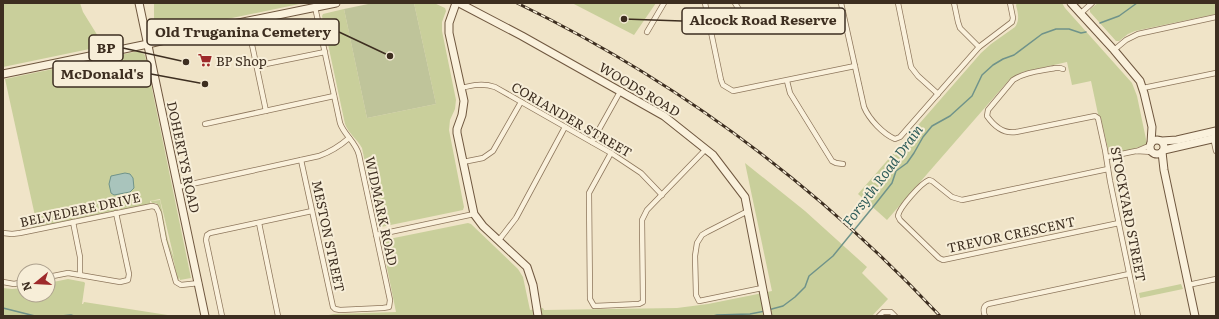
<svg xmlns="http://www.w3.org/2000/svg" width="1219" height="319" viewBox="0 0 1219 319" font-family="Literata,serif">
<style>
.green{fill:#c9cf9b}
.cemetery{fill:#bfc49a}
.water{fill:#a9c4bc;stroke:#6f938a}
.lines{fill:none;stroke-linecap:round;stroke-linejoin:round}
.stream{stroke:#6f938a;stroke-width:1.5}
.street-casing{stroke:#8d765c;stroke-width:6}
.secondary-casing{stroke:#6f573f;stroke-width:9}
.street{stroke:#faf1dc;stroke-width:4.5}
.secondary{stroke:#faf1dc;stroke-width:7}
.rail-casing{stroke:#3d2e20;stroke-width:3}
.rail{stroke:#f7eed8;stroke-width:1.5;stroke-dasharray:4.5;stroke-linecap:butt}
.labels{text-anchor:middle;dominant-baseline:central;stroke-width:4;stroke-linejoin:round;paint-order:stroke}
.poi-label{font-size:13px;fill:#3d2e20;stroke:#f7eed8;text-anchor:start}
.street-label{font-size:13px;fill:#3d2e20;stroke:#f7eed8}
.water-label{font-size:14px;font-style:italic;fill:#2f5d5a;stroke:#f7eed8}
.leader{fill:none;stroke:#3d2e20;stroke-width:1.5}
.callout-dot{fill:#3d2e20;stroke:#f7eed8;stroke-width:1.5}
.callout{fill:#f7eed8;stroke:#3d2e20;stroke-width:1.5}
.callout-label{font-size:14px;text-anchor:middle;font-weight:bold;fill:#3d2e20}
</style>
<rect width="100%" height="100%" fill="#f0e4c8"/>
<!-- green -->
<g class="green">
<polygon points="3,3 80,3 83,12 104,46 3,67"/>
<polygon points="154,3 304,3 155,34 153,33 152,30 154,26"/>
<path d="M414 3H434L445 8 446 11 442 22V31L456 100 455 109 450 120 449 130 464 207 463 210 381 227 378 225 362 148C357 139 349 134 345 124L322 16 323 14 344 9 367 118 436 104Z"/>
<polygon points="572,3 656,3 634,35"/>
<path d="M1017 3H1062L1065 8 1132 83 1137 96 1147 144C1140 147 1119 155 1112 153 1109 153 1109 151 1108 149L1101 119 1098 114 1091 81 1072 85 1067 62 1023 72 1016 75 1009 80 887 220 858 194 981 53 991 44 1015 27C1020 20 1018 13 1016 5Z"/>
<polygon points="1098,3 1216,3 1216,14 1135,31 1128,34 1119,41 1116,41 1090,12 1090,9"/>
<polygon points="139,51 145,55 191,278 180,280 179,277 179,280 177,278 174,262 167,242 159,206 156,203 152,203 151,201 160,200 168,241 174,258 160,199 150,201 150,204 121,210 120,207 118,208 118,210 77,219 76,217 75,217 75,219 33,228 33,226 37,225 5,79"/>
<polygon points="745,163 805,211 867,267 862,273 888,299 872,316 323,316 334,314 396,312 382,243 384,240 468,223 471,224 518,269 523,277 530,310 543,308 544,310 677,308 708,304 772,291"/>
<polygon points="68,279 84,282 85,283 82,304 83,304 84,302 174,316 3,316 3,288 12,289 24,288 24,295 48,295 48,283"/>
<polygon points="1181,284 1183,289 1140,298 1139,293"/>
</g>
<!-- cemetery -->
<polygon class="cemetery" points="373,3 414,3 436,104 367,118 344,9"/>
<!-- water -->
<polygon class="water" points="125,173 130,174 133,178 134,188 130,192 114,195 111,193 109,184 111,176"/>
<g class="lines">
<!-- stream -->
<g class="stream">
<polyline points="1151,3 1167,3"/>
<polyline points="1100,23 1119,16 1137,3"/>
<polyline points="3,308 35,316"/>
<polyline points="768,310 783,306 795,297 805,287 809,276 833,256 877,202 892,183 896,171 907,163 914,153 923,137 932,126 950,116 972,96 982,75 993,65 1003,59 1014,55 1042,34 1056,29 1069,29 1081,33 1086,32"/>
<polyline points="61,316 71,315 74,316"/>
<polyline points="713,316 717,315 750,314 765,311"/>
</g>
<defs>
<g id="street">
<polyline points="705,3 721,80 723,85 733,91 855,66"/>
<polyline points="735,3 750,28 756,31 843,12"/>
<path d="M841 3 864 107C869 119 883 134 895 139L900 137 979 47 1012 22 1013 18 1010 3"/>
<polyline points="898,3 911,67 918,76 938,94"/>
<polyline points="954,3 958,22 960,28 979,47"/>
<polyline points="1080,14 1092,3"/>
<polyline points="247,21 266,111"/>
<polyline points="647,32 664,3"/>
<polyline points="1114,50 1126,40 1138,34 1216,17"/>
<polyline points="256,66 325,52"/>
<path d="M1063 69 1060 68H1055C1041 71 1025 72 1013 80L988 110 987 116C994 126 1004 134 1016 132L1090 117 1095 116 1098 118 1105 150 1110 181 1138 316"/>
<polyline points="787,81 790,93 832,161 836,163 843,164"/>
<path d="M461 88C473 85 483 83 495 87L611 153 641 173 662 195"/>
<polyline points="1143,88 1216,73"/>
<polyline points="205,124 334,96"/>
<polyline points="1213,137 1216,151"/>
<polyline points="592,142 621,90"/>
<polyline points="1137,151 1151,145"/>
<polyline points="611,153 589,193 590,299 594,306 639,304 643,302 642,220 647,210 706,149"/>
<polyline points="1107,157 1136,151 1153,152"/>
<path d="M301 160 333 307 335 309 340 310 383 308 389 307 390 300 359 155C356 142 344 135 340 123L315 7"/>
<polyline points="463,162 483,158 493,151 521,102"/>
<path d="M1108 169 962 200 952 197 932 181 929 180C921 183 899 208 898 216L900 220 939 258 943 260 1119 223"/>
<path d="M178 187 319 156C330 152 341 145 349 138"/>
<polyline points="748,211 707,232 702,235 697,243 695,256 696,295 699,301 762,288"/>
<polyline points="73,222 80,257 80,275"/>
<polyline points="259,223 278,316"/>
<polyline points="3,233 12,234 20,233 152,206 156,207 159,213 164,240 176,282 181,285 199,283"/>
<polyline points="376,235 474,214"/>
<polyline points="499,240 516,218 565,127"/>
<polyline points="48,277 68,273 120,282 128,280 129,274 116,213"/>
<polyline points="3,282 14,284 24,282"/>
<polyline points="1188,285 1216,279"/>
<polyline points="222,316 206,240 207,235 210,233 312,211"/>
<polyline points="879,316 883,312 891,312 895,316"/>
<path d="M985 316C983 311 983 306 988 304L1129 274"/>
</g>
<g id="secondary">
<polyline points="139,3 205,316"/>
<polyline points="456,3 449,23 449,33 464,101 462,115 457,129 457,133 474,214 483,226 527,267 533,285 538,316"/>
<polyline points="459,3 522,36 664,116 713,155 745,197 768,316"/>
<polyline points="1071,3 1114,50 1140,81 1144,93 1152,127 1151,143"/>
<polyline points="3,74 148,44 219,27 336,3"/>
<circle cx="1157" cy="147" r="7"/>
<polyline points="1162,141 1177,140 1216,131"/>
<polyline points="1164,150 1216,138"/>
<polyline points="1162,152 1164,170 1195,316"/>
</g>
</defs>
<!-- street casing -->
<use href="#street" class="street-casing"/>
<!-- secondary casing -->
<use href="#secondary" class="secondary-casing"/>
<!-- street -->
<use href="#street" class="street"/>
<!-- secondary -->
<use href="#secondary" class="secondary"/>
<defs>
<path id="rail" d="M517 3C676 80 819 187 940 316"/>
</defs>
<!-- rail casing -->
<use href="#rail" class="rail-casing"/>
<!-- rail -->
<use href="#rail" class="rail"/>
</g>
<!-- icons -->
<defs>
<symbol id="supermarket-bare" viewBox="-9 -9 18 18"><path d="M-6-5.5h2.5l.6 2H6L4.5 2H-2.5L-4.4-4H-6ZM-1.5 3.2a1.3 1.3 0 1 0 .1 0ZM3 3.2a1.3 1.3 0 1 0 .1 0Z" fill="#9e2a2b" stroke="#f7eed8" stroke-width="2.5" paint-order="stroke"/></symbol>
</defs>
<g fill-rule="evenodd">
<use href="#supermarket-bare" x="195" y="50" width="20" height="20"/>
</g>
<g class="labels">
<!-- poi labels -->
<g class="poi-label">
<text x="216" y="60">BP Shop</text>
</g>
<!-- street labels -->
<g class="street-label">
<text transform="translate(640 89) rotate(31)">WOODS ROAD</text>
<text transform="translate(572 119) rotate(30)">CORIANDER STREET</text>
<text transform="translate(184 157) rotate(78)">DOHERTYS ROAD</text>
<text transform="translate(80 209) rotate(-12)">BELVEDERE DRIVE</text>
<text transform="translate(382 211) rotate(78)">WIDMARK ROAD</text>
<text transform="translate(1129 214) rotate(79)">STOCKYARD STREET</text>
<text transform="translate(1011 234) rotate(-12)">TREVOR CRESCENT</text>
<text transform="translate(329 236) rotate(78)">MESTON STREET</text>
</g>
<!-- water labels -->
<g class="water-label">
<text transform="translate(882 175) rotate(-53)">Forsyth Road Drain</text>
</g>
</g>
<!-- callouts -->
<path class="leader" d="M624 19L682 21M390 56L339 32M186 62L123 48M205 84L151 74"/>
<g class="callout-dot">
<circle cx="624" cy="19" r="4"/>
<circle cx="390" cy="56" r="4"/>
<circle cx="186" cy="62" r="4"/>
<circle cx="205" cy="84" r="4"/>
</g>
<g class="callout">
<rect x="682" y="8" width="163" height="26" rx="4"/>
<rect x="147" y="19" width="192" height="26" rx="4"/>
<rect x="89" y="35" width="34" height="26" rx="4"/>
<rect x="53" y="61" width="98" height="26" rx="4"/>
</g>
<g class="callout-label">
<text x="763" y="25">Alcock Road Reserve</text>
<text x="243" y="37">Old Truganina Cemetery</text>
<text x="106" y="53">BP</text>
<text x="102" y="79">McDonald's</text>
</g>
<!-- border -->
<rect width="1219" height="319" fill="none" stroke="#3d2e20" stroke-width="8"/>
<!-- north arrow -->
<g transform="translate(36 283) rotate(252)"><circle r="19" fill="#f7eed8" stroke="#ada18e"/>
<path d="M0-3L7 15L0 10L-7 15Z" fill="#9e2a2b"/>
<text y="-6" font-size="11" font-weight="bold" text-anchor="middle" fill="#3d2e20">N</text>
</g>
</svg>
